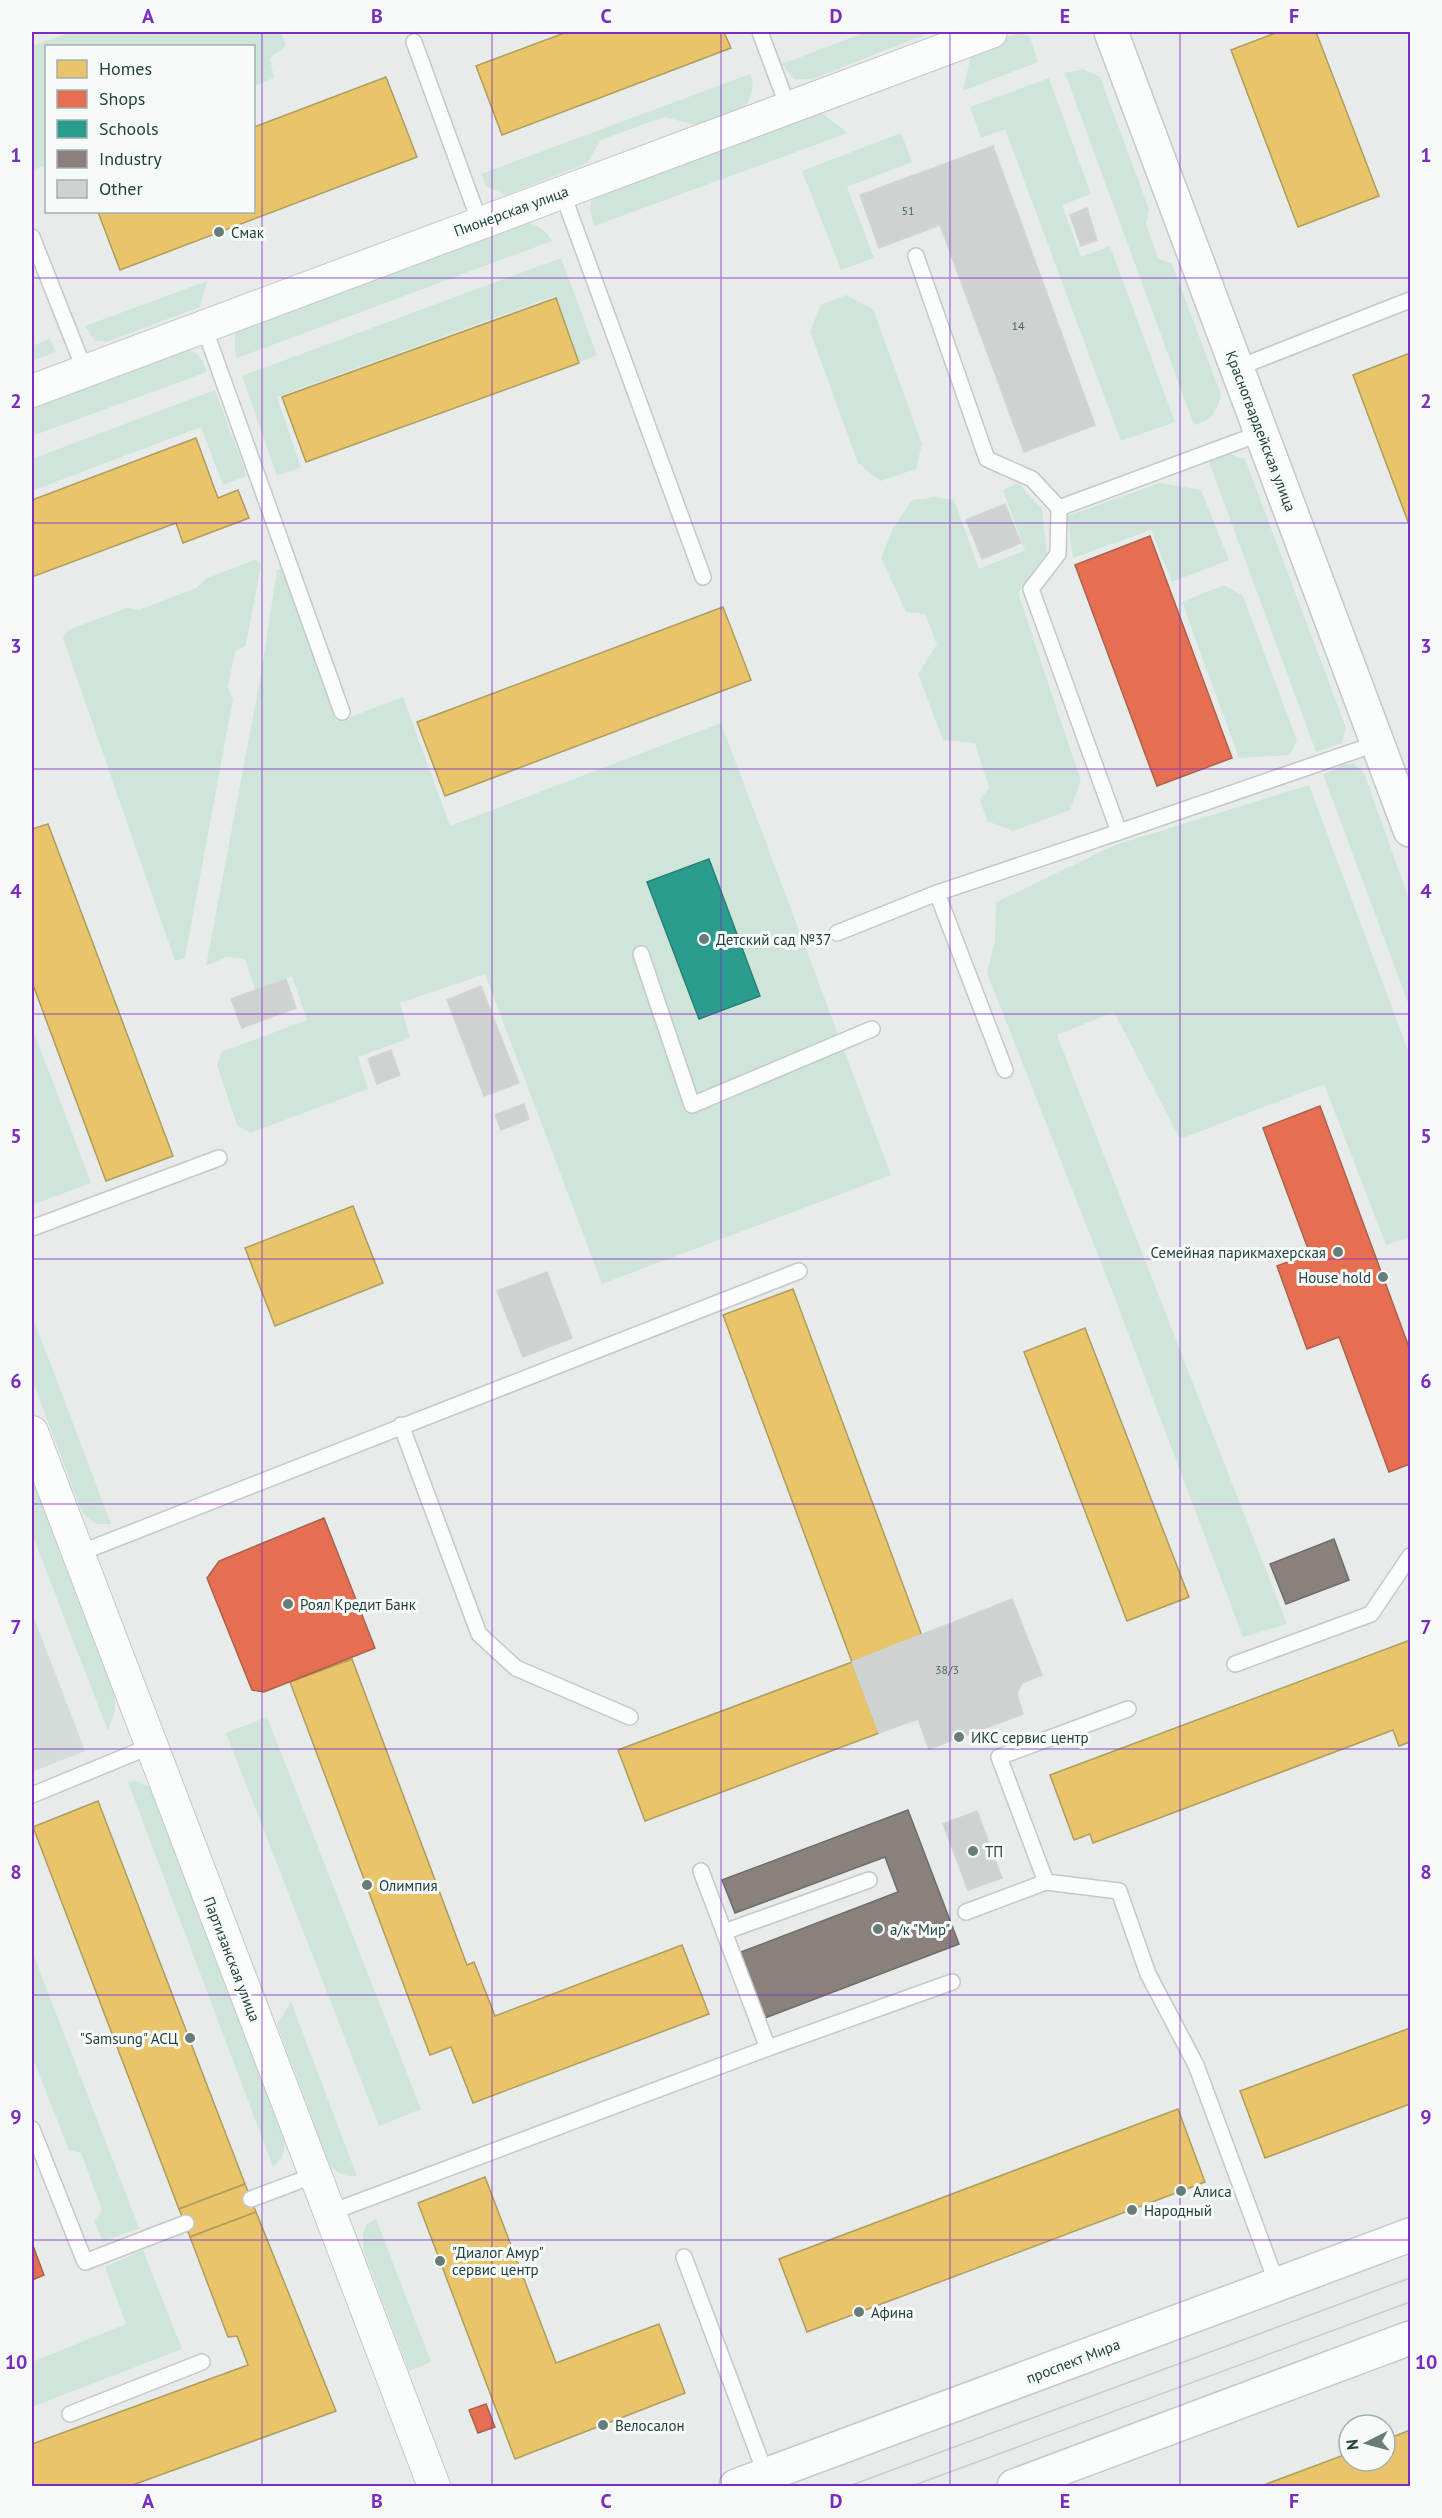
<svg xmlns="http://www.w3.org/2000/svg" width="1442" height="2518" viewBox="0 0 1442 2518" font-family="'PT Sans',sans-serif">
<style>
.built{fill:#d5dddb}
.green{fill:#d0e5da}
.homes{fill:#e9c46a;stroke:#ae9d5c;stroke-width:1.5}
.shops{fill:#e76f51;stroke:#ac614b;stroke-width:1.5}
.schools{fill:#2a9d8f;stroke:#288176;stroke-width:1.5}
.industry{fill:#8a817c;stroke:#6b6e69;stroke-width:1.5}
.building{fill:#ced3d2;stroke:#d0d5d3;stroke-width:1.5}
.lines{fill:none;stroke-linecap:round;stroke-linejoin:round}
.lane-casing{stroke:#c4c9c7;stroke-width:18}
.street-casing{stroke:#c4c9c7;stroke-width:34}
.secondary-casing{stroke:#c2cac8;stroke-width:36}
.lane{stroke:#fbfcfc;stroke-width:15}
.street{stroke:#fbfcfc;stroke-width:32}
.secondary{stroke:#fbfcfc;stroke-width:33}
.tram{stroke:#c8cdcb;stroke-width:1.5}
.grid{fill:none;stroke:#7b2cbf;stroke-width:1.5;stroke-opacity:0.55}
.poi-dot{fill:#687d7a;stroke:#f6faf9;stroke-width:2}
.labels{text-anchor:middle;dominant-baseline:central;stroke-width:6;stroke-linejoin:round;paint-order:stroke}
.number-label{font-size:12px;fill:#4e6663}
.street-label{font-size:15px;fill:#23413d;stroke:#f6faf9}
.poi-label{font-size:15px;fill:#23413d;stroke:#f6faf9;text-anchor:start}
.neatline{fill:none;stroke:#7b2cbf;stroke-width:2}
.grid-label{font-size:20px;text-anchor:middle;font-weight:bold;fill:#7b2cbf}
</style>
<rect width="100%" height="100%" fill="#e7ecea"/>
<!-- built -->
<polygon class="built" points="32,1612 85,1751 32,1772"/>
<!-- green -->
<g class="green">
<polygon points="72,32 281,32 286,46 270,58 274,78 254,86 254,46 46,46 46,165 32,170 32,46"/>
<polygon points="866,32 932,32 812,79 794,79 782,64"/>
<polygon points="1019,33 1030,37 1038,62 963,91 972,50"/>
<path d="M1083 69 1100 77 1149 209 1146 224 1158 258 1172 264 1221 395C1216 413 1212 420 1194 425L1065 73Z"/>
<path d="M750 74C756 86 751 95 746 106L696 125 664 117 601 140 587 163 506 195 486 186 481 174Z"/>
<polygon points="1049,78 1091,194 1062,205 1081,257 1110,246 1175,422 1121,441 1005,129 981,138 970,107"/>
<polygon points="818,110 848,133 594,226 590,210 592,195"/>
<polygon points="901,133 912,162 847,187 874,258 841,270 802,171"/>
<path d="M519 220C535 224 544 227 552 241L237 358C233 345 234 336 239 323Z"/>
<polygon points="561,258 597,355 579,362 555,296 277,397 301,467 277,476 242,376"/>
<polygon points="207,281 200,307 106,342 95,341 85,326"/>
<polygon points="846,295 873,309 922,444 916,469 880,481 858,463 810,331 821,305"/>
<polygon points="50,339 56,352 32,361 32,346"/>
<path d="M180 348C197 350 201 356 207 372L32 436V403Z"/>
<polygon points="215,390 247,476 223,485 201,427 32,491 32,459"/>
<polygon points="1230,454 1245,459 1346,728 1342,743 1316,752 1209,462"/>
<polygon points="1018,483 1042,509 1047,553 1018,593 1081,781 1070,810 1013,831 987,821 980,799 989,788 975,743 943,740 918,674 937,644 925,614 906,612 881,558 893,528 912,500 936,497 954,500 979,569 1025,550 1003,490"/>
<polygon points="1160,483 1201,490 1229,560 1172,582 1151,530 1073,558 1067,516"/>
<polygon points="255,560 261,564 246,645 235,652 228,687 233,699 185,958 175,961 63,638 68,630 127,608 139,610 196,588 207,578"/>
<polygon points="284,567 337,722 403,697 450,826 721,723 891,1175 602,1284 485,974 400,1003 410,1038 358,1057 368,1089 250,1133 237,1125 217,1065 221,1052 307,1020 292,976 255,990 245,959 227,957 206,966 261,674 277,570"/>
<polygon points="1224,585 1243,596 1297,741 1290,755 1239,758 1182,602"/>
<polygon points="1345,764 1354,764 1364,773 1410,902 1410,1008 1323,774"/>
<polygon points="1309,785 1410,1056 1410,1237 1386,1245 1324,1084 1180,1139 1114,1012 1057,1035 1287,1624 1243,1637 1111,1288 987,973 995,941 996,902 1115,845"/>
<polygon points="32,1027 91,1183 32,1205"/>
<polygon points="32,1315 111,1524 96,1524 85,1516 80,1507 32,1379"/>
<polygon points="32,1475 114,1692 115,1711 108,1731 32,1534"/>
<polygon points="267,1717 421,2109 379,2126 226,1733"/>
<path d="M138 1781 149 1787 157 1799 284 2131C286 2147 285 2157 273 2167L128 1782Z"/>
<polygon points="32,1951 139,2228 103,2242 94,2221 102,2210 81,2153 69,2150 34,2061 32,2061"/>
<path d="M291 2002 357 2176C344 2177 337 2174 329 2163L277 2024Z"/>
<polygon points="376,2219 431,2362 409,2371 363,2249 363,2235 366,2225"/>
<polygon points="143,2250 182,2349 32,2407 32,2362 126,2324 105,2267"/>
</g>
<!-- homes -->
<g class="homes">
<polygon points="567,32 724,32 731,48 502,135 476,66"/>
<polygon points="1278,32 1316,32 1379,196 1298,227 1231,50"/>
<polygon points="386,77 417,157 120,270 98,212 254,212 254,127"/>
<polygon points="556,298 579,363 306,462 282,397"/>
<polygon points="1410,353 1410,527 1353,375"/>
<polygon points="196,438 218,498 238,490 249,518 183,543 176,523 32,577 32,500"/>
<polygon points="723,607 751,680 445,796 417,722"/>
<polygon points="48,824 173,1156 106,1181 32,982 32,829"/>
<polygon points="353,1206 383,1283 275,1326 245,1248"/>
<polygon points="793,1289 922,1636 852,1662 723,1315"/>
<polygon points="1085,1328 1189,1597 1127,1621 1024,1352"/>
<polygon points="1410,1640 1410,1742 1399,1746 1393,1730 1093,1843 1090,1834 1074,1840 1050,1775"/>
<polygon points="352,1659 467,1965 474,1962 495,2016 682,1945 709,2014 473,2103 451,2047 430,2055 290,1682"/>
<polygon points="852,1662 879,1733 645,1821 618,1750"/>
<polygon points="98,1801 245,2184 179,2209 33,1827"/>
<polygon points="1410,2028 1410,2104 1265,2158 1240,2091"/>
<polygon points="1178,2109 1205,2182 807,2332 779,2259"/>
<polygon points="485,2177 556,2363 659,2324 685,2393 515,2459 418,2203"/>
<polygon points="245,2184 256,2212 190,2237 179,2209"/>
<polygon points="256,2212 336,2411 130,2486 32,2486 32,2444 248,2365 237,2336 228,2337 190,2237"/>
<polygon points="1410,2430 1410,2486 1261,2486 1349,2453 1349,2461 1385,2461 1385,2440"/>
</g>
<!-- shops -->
<g class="shops">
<polygon points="1150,536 1232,758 1157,786 1075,565"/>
<polygon points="1320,1106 1410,1350 1410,1464 1389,1472 1339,1337 1307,1349 1277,1266 1310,1254 1263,1128"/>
<polygon points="324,1518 375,1648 264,1692 252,1690 207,1578 219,1561"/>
<polygon points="32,2243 44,2275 32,2280"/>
<polygon points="486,2404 495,2427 478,2433 469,2410"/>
</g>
<!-- schools -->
<polygon class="schools" points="709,859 760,996 699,1019 647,882"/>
<!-- industry -->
<g class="industry">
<polygon points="1334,1539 1349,1580 1286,1604 1270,1564"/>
<polygon points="908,1810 959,1944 765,2018 741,1952 898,1892 885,1857 735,1913 722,1880"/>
</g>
<!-- building -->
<g class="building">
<polygon points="993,146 940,225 879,248 860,195"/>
<polygon points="993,146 1095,425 1024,452 940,225"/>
<polygon points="1087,208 1097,240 1081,246 1070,215"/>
<polygon points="1005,504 1021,543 982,559 966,520"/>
<polygon points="286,979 296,1008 242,1028 231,999"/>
<polygon points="481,986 519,1083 484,1096 447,1000"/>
<polygon points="391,1050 400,1075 377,1084 368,1059"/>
<polygon points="524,1104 529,1119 501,1130 495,1115"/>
<polygon points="547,1272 572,1338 523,1357 497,1291"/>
<polygon points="1012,1599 1042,1675 1022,1683 1017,1694 1023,1714 929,1749 918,1719 879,1733 852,1662"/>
<polygon points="977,1811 1002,1878 968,1890 943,1824"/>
</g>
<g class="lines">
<defs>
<g id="lane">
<polyline points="760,32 788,107"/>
<polyline points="414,42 480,223"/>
<polyline points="562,192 703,577"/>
<polyline points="32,237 85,371"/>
<polyline points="204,327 342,712"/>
<polyline points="1237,368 1410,300"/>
<polyline points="1059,508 1261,433"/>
<polyline points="1119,832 1378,743"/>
<polyline points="937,893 1005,1070"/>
<polyline points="837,933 937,893 1119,832 1031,589 1058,554 1059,508 1032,479 987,459 916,256"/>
<polyline points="641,954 692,1105 872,1029"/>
<polyline points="32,1228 219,1158"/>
<polyline points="401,1425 479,1634 516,1668 630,1717"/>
<polyline points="77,1554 799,1271"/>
<polyline points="1235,1664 1371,1614 1410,1556"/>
<polyline points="1128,1709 999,1757 1046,1882 1119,1891 1148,1974 1196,2065 1277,2284"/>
<polyline points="32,1795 151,1746"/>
<polyline points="701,1871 768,2048"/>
<polyline points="966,1912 1046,1882"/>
<polyline points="724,1932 869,1880"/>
<polyline points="32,2129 85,2262 186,2223"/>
<polyline points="251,2199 315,2175"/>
<polyline points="329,2213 768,2048 952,1982"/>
<polyline points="684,2257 766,2475"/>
<polyline points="70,2414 202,2362"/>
</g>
<g id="street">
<polyline points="32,391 991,32"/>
<polyline points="32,1432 434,2486"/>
</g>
<g id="secondary">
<polyline points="1111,32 1410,830"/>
<polyline points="736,2486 1410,2235"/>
<polyline points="1014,2486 1410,2338"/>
</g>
</defs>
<!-- lane casing -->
<use href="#lane" class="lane-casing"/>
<!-- street casing -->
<use href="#street" class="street-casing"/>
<!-- secondary casing -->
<use href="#secondary" class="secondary-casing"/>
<!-- lane -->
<use href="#lane" class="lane"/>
<!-- street -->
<use href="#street" class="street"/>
<!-- secondary -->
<use href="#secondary" class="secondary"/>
<!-- tram -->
<g class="tram">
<polyline points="849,2486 1410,2278"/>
<polyline points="912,2486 1410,2302"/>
</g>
</g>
<!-- grid -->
<path class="grid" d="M262 32V2486M492 32V2486M721 32V2486M950 32V2486M1180 32V2486M32 278H1410M32 523H1410M32 769H1410M32 1014H1410M32 1259H1410M32 1504H1410M32 1749H1410M32 1995H1410M32 2240H1410"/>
<!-- markers -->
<g class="poi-dot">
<circle cx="219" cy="232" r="6"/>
<circle cx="704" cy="939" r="6"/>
<circle cx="1338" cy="1252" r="6"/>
<circle cx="1383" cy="1277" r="6"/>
<circle cx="288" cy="1604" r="6"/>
<circle cx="959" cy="1737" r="6"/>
<circle cx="973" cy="1851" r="6"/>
<circle cx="367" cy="1885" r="6"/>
<circle cx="878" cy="1929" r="6"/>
<circle cx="190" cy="2038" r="6"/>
<circle cx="1181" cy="2191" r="6"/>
<circle cx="1132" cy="2210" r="6"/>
<circle cx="440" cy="2261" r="6"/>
<circle cx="859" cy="2312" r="6"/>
<circle cx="603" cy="2425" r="6"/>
</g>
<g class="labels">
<!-- number labels -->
<g class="number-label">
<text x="908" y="210">51</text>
<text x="1018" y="325">14</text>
<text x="947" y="1669">38/3</text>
</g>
<!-- street labels -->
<g class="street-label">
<text transform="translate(511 211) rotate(-20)">Пионерская улица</text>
<text transform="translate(1261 431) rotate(69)">Красногвардейская улица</text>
<text transform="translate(232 1959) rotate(69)">Партизанская улица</text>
<text transform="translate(1073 2361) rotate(-21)">проспект Мира</text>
</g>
<!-- poi labels -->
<g class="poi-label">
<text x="231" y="232">Смак</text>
<text x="716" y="939">Детский сад №37</text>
<text x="1326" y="1252" text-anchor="end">Семейная парикмахерская</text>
<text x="1371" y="1277" text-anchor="end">House hold</text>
<text x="300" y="1604">Роял Кредит Банк</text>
<text x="971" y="1737">ИКС сервис центр</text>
<text x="985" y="1851">ТП</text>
<text x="379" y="1885">Олимпия</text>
<text x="890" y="1929">а/к "Мир"</text>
<text x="178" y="2038" text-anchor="end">"Samsung" АСЦ</text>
<text x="1193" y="2191">Алиса</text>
<text x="1144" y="2210">Народный</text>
<text x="452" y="2252">"Диалог Амур"<tspan x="452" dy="17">сервис центр</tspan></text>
<text x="871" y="2312">Афина</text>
<text x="615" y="2425">Велосалон</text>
</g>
</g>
<!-- border -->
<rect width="1442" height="2518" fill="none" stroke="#f6faf9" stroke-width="66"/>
<!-- legend -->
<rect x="45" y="45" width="210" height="168" fill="#f6faf9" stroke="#a2b0ae" stroke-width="1.5"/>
<rect x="57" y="60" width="30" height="18" fill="#e9c46a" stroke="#a2b0ae" stroke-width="1.5"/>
<text x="99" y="75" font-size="18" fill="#23413d">Homes</text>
<rect x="57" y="90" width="30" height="18" fill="#e76f51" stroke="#a2b0ae" stroke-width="1.5"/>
<text x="99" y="105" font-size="18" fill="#23413d">Shops</text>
<rect x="57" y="120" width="30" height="18" fill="#2a9d8f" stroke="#a2b0ae" stroke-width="1.5"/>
<text x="99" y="135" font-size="18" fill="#23413d">Schools</text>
<rect x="57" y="150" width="30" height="18" fill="#8a817c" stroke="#a2b0ae" stroke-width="1.5"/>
<text x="99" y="165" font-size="18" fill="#23413d">Industry</text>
<rect x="57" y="180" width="30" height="18" fill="#ced3d2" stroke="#a2b0ae" stroke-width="1.5"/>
<text x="99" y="195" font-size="18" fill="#23413d">Other</text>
<!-- north arrow -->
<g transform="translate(1367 2443) rotate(264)"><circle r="28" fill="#f6faf9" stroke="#a2b0ae" stroke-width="1.5"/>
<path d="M0-4.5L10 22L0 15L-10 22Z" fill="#687d7a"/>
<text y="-9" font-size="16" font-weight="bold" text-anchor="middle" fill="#23413d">N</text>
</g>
<rect x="33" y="33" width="1376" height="2452" class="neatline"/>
<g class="grid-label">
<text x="148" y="23">A</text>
<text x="377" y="23">B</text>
<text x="606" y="23">C</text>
<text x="836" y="23">D</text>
<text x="1065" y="23">E</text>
<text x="1294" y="23">F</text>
<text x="16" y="162">1</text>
<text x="1426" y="162">1</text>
<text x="16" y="408">2</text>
<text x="1426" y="408">2</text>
<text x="16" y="653">3</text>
<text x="1426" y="653">3</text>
<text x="16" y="898">4</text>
<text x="1426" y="898">4</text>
<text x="16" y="1143">5</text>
<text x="1426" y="1143">5</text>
<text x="16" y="1388">6</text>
<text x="1426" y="1388">6</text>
<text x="16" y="1634">7</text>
<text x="1426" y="1634">7</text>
<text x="16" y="1879">8</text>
<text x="1426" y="1879">8</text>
<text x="16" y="2124">9</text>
<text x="1426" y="2124">9</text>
<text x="16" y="2369">10</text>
<text x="1426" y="2369">10</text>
<text x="148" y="2508">A</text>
<text x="377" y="2508">B</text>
<text x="606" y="2508">C</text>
<text x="836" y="2508">D</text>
<text x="1065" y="2508">E</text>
<text x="1294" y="2508">F</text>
</g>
</svg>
